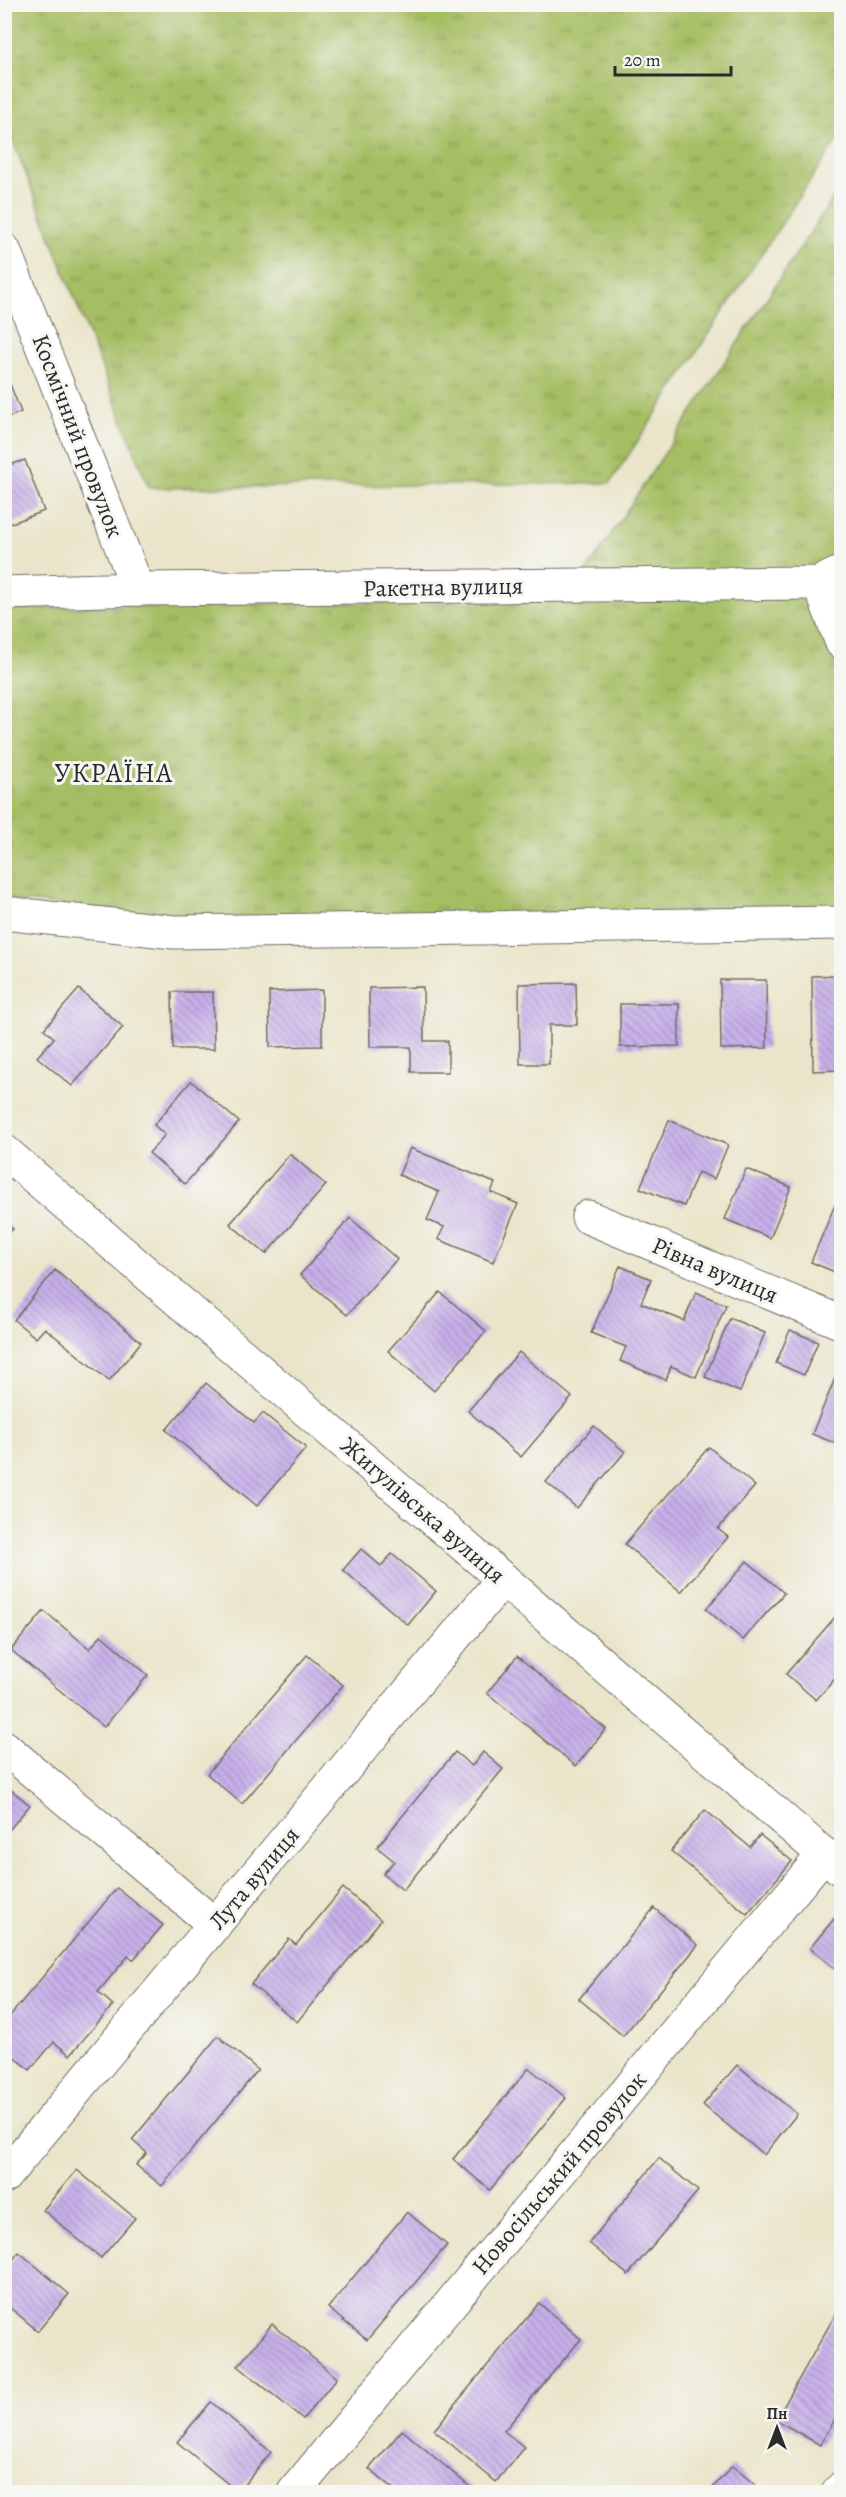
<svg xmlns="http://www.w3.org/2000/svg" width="846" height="2497" viewBox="0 0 846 2497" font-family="Alegreya,serif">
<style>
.grass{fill:url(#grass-tufts);stroke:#687447;stroke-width:1.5}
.building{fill:url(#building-back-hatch)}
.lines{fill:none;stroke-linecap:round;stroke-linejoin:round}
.minor-casing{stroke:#6e6c63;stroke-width:35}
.minor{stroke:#fff;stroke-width:33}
.labels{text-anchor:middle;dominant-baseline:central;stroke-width:6;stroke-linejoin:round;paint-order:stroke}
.street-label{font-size:24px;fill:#2b2b2b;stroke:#f6f6f2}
.quarter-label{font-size:27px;letter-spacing:1.5px;fill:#2b2b2b;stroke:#f6f6f2}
</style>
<defs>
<pattern id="grass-tufts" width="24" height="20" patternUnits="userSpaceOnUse" patternTransform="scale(1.5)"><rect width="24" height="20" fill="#a6be63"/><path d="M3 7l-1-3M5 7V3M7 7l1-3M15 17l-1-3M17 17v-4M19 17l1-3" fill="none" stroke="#879b52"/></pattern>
<pattern id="building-back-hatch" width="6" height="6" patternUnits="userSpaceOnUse" patternTransform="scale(1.5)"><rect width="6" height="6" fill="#c8b0ea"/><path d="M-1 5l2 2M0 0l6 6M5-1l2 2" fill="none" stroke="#a38fbe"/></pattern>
</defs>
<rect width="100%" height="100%" fill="#f6f6f2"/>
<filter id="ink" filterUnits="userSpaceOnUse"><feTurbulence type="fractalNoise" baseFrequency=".0167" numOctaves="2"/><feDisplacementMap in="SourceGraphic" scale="12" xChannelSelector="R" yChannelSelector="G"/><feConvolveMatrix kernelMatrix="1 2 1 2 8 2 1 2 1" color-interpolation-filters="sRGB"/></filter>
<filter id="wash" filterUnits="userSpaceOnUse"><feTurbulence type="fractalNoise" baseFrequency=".008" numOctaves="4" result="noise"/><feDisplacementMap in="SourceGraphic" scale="24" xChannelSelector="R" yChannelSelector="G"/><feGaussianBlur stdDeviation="1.35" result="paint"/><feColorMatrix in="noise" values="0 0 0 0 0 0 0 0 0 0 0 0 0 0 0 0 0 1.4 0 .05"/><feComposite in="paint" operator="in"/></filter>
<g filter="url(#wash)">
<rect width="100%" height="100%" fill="#eae5ca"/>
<!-- grass -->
<g class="grass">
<polygon points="5,4 841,5 841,134 610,483 149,488 5,121"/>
<path d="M841 186V552L805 572C806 607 822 644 841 674V910L183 918 5 899 4 609 180 604 567 601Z"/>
</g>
<g id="blocks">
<!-- building -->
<g class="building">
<polygon points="4,369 21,412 4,419"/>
<polygon points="25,460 44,511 4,526 4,467"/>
<polygon points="842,975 840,1070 813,1071 812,976"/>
<polygon points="720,980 766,980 767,1048 721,1049"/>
<polygon points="576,983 577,1025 549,1025 549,1064 520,1064 519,984"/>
<polygon points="423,987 424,1041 448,1041 448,1072 411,1072 411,1047 370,1047 369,988"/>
<polygon points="79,989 123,1027 72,1086 37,1057 54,1038 44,1029"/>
<polygon points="322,990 322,1046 270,1047 269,992"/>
<polygon points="172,992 213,992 214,1049 173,1049"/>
<polygon points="620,1004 679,1004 679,1046 620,1047"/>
<polygon points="191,1081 239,1122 185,1184 149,1153 165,1135 154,1125"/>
<polygon points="669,1120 728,1145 714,1179 698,1172 684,1206 640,1188"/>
<polygon points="410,1148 495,1183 491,1192 518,1204 493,1262 438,1239 444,1227 427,1220 439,1192 399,1175"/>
<polygon points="290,1154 326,1185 266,1254 230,1224"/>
<polygon points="746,1169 791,1187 770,1238 725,1219"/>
<polygon points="837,1200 842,1202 842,1275 811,1262"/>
<polygon points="350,1218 397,1259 347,1315 300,1275"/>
<polygon points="4,1222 13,1229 4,1238"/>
<polygon points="620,1266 651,1279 641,1303 684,1321 696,1292 726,1305 696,1377 671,1366 666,1380 620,1361 626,1347 591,1333"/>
<polygon points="55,1270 141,1342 109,1381 45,1328 36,1338 14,1320"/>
<polygon points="440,1292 486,1331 434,1391 388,1351"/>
<polygon points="730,1318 765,1333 740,1392 705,1377"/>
<polygon points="790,1330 818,1342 804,1375 776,1363"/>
<polygon points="519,1352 572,1397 521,1457 468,1411"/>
<polygon points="841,1364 842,1364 842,1446 812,1434"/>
<polygon points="206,1383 254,1423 263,1413 306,1448 257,1506 166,1430"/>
<polygon points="594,1426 625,1452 577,1508 546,1482"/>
<polygon points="709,1447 755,1486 718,1529 728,1537 681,1592 625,1544"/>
<polygon points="361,1549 381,1566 392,1554 436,1591 408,1625 343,1570"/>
<polygon points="747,1561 784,1593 743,1640 706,1609"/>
<polygon points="842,1609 842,1671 816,1700 786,1674"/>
<polygon points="44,1611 90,1649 101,1635 148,1675 104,1727 11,1650"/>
<polygon points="307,1655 343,1685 242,1804 207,1774"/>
<polygon points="517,1656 606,1729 576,1766 487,1693"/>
<polygon points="455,1752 472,1766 483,1752 503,1769 403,1890 383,1874 394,1861 377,1847"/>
<polygon points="4,1784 30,1805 4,1836"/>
<polygon points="705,1810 750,1847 760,1835 792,1861 747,1914 671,1851"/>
<polygon points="117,1888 163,1925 133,1960 128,1956 98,1992 113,2005 70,2055 54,2042 30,2070 4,2048 4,2023"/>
<polygon points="343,1888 381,1920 297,2022 251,1984 289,1939 296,1945"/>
<polygon points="654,1908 698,1945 623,2036 579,1999"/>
<polygon points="838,1914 842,1917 842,1975 810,1948"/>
<polygon points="218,2036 258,2070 162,2186 136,2165 147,2153 132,2140"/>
<polygon points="737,2065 797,2114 764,2155 703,2105"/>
<polygon points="529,2068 566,2098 490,2190 453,2159"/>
<polygon points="659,2158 698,2191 628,2275 589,2243"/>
<polygon points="77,2170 135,2218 101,2258 43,2210"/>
<polygon points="407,2212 447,2245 367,2340 328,2308"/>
<polygon points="19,2252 69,2294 38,2331 4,2303 4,2270"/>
<polygon points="539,2303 581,2339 504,2431 524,2447 496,2482 434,2430"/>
<polygon points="839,2308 842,2309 842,2407 820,2445 776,2420"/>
<polygon points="272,2324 337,2378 303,2419 238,2366"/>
<polygon points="211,2402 271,2452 238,2492 177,2442"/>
<polygon points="402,2430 475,2491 473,2492 397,2492 369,2469"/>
<polygon points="732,2466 764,2492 709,2492"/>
</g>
</g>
</g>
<g filter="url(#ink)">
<use href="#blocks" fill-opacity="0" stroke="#6e6c63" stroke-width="1.5"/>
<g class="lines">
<defs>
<g id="minor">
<polyline points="4,250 138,589"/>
<polyline points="819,583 842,643"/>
<polyline points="4,593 138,589 819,583 842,572"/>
<polyline points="4,913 174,932 842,923"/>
<polyline points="4,1151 842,1870"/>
<polyline points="588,1217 842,1323"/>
<polyline points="4,1747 215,1925"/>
<polyline points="4,2177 503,1579"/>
<polyline points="294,2492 824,1854"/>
<polyline points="838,2492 842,2488"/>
</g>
</defs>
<!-- minor casing -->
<use href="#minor" class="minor-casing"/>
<!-- minor -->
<use href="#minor" class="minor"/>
</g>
</g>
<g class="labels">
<!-- street labels -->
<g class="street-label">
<text transform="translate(78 436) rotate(69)">Космічний провулок</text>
<text transform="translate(443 587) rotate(-1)">Ракетна вулиця</text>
<text transform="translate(715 1270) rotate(23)">Рівна вулиця</text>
<text transform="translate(423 1510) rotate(41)">Жигулівська вулиця</text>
<text transform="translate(254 1878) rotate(-50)">Лута вулиця</text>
<text transform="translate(559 2173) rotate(-50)">Новосільський провулок</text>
</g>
<!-- quarter labels -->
<g class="quarter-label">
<text x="114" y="773">УКРАЇНА</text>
</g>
</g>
<!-- margin -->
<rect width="846" height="2497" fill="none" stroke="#f6f6f2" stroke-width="24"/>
<!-- north arrow -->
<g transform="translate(777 2428)" stroke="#f6f6f2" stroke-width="4.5" paint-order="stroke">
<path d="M0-4.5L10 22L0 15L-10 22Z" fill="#2b2b2b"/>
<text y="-9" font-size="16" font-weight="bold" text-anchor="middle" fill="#2b2b2b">Пн</text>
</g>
<!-- scale -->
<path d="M615 66v9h116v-9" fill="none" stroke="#2b2b2b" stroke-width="3"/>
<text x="624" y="66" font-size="18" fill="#2b2b2b" stroke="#f6f6f2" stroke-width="4.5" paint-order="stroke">20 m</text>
</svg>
